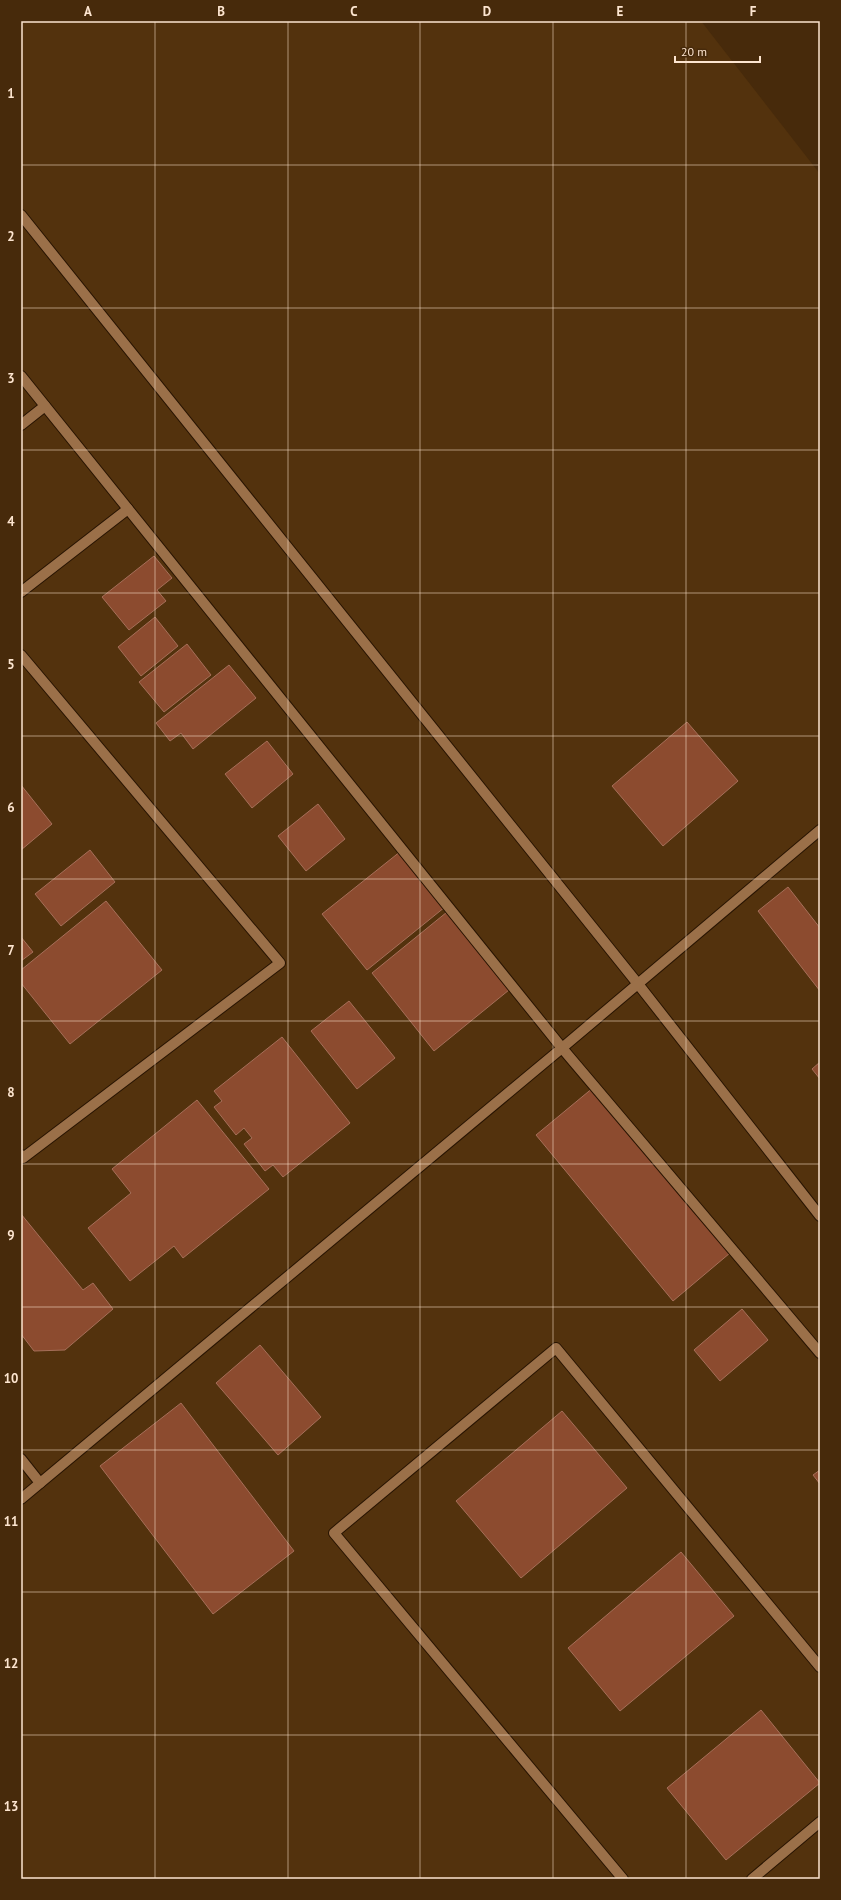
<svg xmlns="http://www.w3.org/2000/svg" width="841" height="1900" viewBox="0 0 841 1900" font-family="'PT Sans',sans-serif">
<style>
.built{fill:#53320d}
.building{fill:#8c4b2f;stroke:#a66f59}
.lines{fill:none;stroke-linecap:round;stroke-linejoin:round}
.minor-casing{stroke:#281402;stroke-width:12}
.minor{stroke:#9b7049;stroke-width:10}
.grid{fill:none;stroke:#fde5d0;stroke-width:1;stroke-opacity:0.55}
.neatline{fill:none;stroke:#fde5d0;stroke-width:1.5}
.grid-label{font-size:13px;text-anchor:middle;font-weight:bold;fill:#fde5d0}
</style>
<rect width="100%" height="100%" fill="#472a0b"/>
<!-- built -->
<polygon class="built" points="21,21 701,21 820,174 820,1879 21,1879"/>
<!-- building -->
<g class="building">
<polygon points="154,556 172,578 157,590 166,601 129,630 102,597"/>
<polygon points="155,617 178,646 141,676 118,647"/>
<polygon points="187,644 211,675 164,712 139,682"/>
<polygon points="229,665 256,698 193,749 181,733 170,741 156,723"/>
<polygon points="687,722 738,781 663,846 612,786"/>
<polygon points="267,741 293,774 252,808 225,774"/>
<polygon points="21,785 52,824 21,850"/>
<polygon points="318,804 345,839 306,871 278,836"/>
<polygon points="90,850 115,882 61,926 35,894"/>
<polygon points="401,851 445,907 367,970 322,914"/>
<polygon points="788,887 820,928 820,991 758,911"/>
<polygon points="106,901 162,970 70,1044 21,983 21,970"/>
<polygon points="447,912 509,990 434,1051 372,973"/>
<polygon points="21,937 33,952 21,961"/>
<polygon points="349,1001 395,1058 357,1089 311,1031"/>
<polygon points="282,1037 350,1123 283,1177 273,1165 265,1171 244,1144 252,1138 244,1128 236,1135 214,1107 222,1101 214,1091"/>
<polygon points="820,1062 820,1079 812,1069"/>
<polygon points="594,1087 730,1253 673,1301 536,1135"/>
<polygon points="197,1100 269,1189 183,1258 174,1246 130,1281 88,1228 131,1193 112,1169"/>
<polygon points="21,1214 83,1290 93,1283 113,1309 65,1350 34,1351 21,1334"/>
<polygon points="742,1309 768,1340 720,1381 694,1350"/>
<polygon points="260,1345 321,1417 278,1455 216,1383"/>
<polygon points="181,1403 294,1551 213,1614 100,1466"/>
<polygon points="562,1411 627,1488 521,1578 456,1501"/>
<polygon points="820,1470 820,1484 813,1475"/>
<polygon points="681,1552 734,1616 620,1711 568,1648"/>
<polygon points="761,1710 820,1783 726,1860 667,1788"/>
</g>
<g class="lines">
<defs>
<g id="minor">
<polyline points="21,215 638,984 820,1216"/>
<polyline points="21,376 562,1048 820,1353"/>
<polyline points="21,425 45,406"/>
<polyline points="21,592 128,509"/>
<polyline points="21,655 280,963 23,1158 21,1155"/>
<polyline points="21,1459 40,1483"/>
<polyline points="21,1499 562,1048 820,830"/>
<polyline points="623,1879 334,1533 556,1348 820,1667"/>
<polyline points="752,1879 820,1822"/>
</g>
</defs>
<!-- minor casing -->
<use href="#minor" class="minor-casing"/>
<!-- minor -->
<use href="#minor" class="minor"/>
</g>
<!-- grid -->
<path class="grid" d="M155 21V1879M288 21V1879M420 21V1879M553 21V1879M686 21V1879M21 165H820M21 308H820M21 450H820M21 593H820M21 736H820M21 879H820M21 1021H820M21 1164H820M21 1307H820M21 1450H820M21 1592H820M21 1735H820"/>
<!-- border -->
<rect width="841" height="1900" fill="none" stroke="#472a0b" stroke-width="44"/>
<!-- scale -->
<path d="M675 56v6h85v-6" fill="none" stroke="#fde5d0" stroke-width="2"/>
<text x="681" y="56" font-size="12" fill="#fde5d0" stroke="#472a0b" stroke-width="3" paint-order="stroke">20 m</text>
<rect x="22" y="22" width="797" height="1856" class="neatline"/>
<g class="grid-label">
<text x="88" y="16">A</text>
<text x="221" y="16">B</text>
<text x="354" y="16">C</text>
<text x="487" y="16">D</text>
<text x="620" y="16">E</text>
<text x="753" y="16">F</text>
<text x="11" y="98">1</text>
<text x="11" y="241">2</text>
<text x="11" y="383">3</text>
<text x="11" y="526">4</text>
<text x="11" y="669">5</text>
<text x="11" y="812">6</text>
<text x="11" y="955">7</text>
<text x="11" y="1097">8</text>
<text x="11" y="1240">9</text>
<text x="11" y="1383">10</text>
<text x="11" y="1526">11</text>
<text x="11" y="1668">12</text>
<text x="11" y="1811">13</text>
</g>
</svg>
